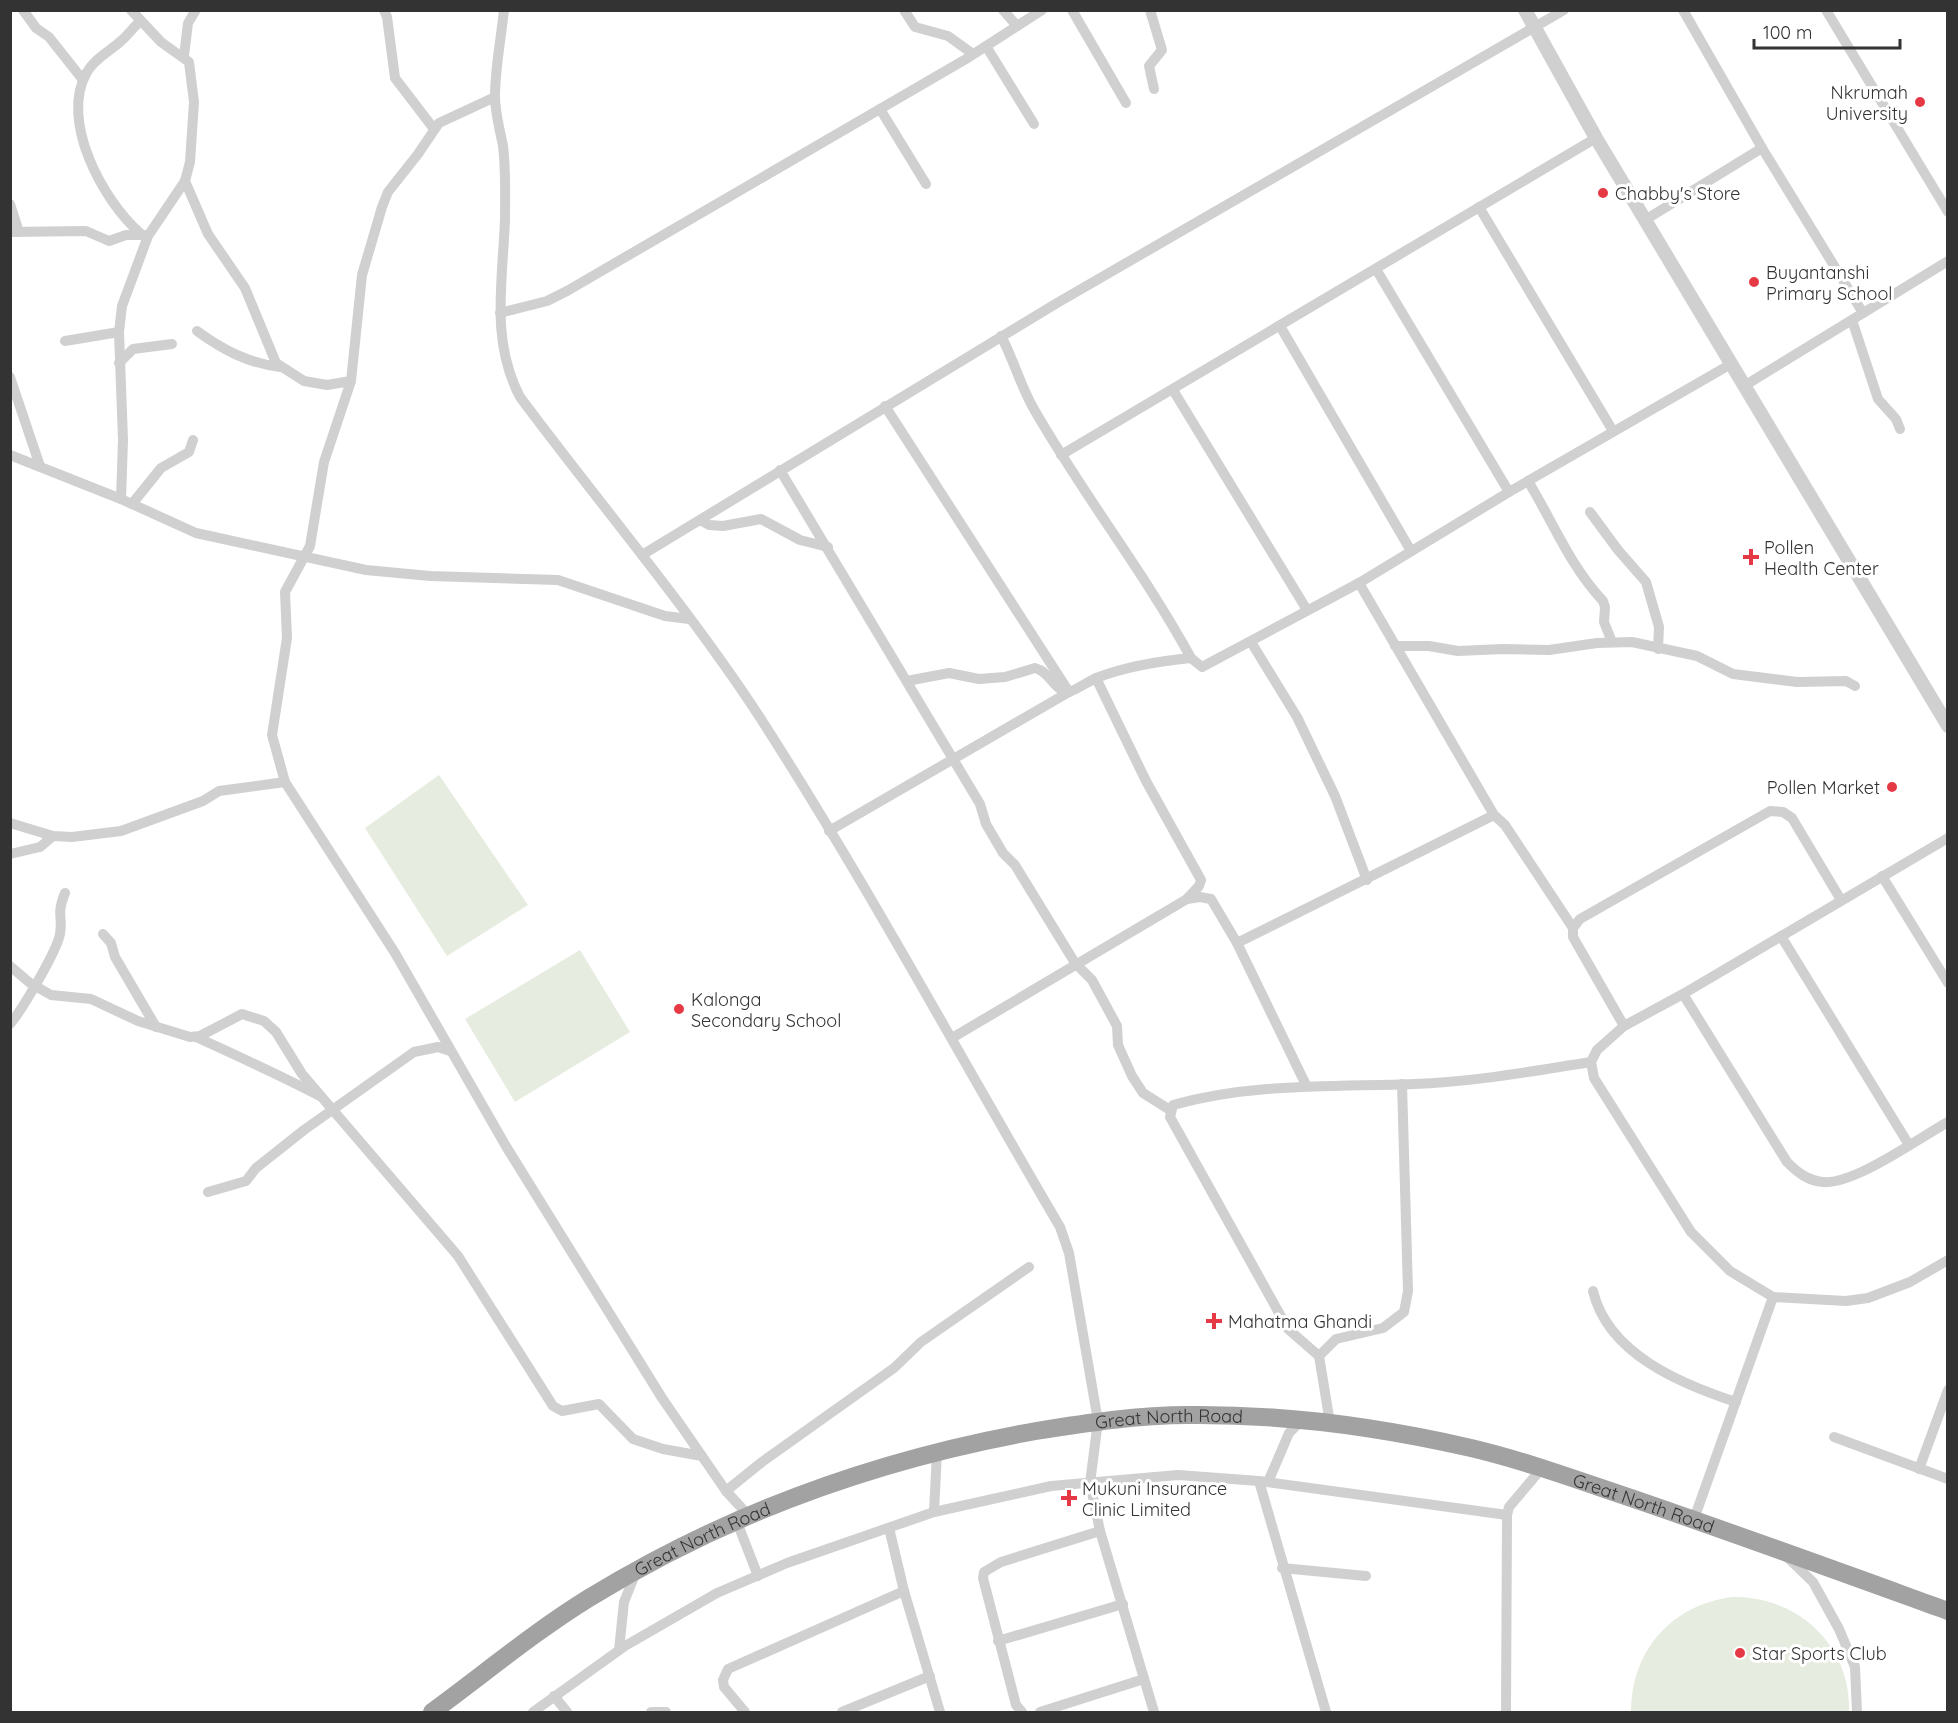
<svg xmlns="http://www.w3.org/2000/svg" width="1958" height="1723" viewBox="0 0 1958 1723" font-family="Quicksand,sans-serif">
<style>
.green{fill:#e6ecdf}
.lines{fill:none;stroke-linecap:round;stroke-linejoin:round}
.minor{stroke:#d0d0d0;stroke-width:10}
.tertiary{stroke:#d0d0d0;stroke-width:14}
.trunk{stroke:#a2a2a2;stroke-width:18}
.poi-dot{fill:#e63946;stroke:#fff;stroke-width:2}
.labels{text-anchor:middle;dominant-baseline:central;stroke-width:6;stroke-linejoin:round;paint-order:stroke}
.poi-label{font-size:18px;fill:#333;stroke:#fff;text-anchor:start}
.street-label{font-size:18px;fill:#333;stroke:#fff}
</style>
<rect width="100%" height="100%" fill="#fff"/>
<!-- green -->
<g class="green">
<polygon points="439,775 528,905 447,956 365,828"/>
<polygon points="580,950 630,1032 515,1102 465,1019"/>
<path d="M1732 1597C1798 1596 1851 1645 1849 1712H1631C1631 1651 1671 1605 1732 1597Z"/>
</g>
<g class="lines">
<!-- minor -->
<g class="minor">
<polyline points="23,10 36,28 49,37 83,80"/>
<polyline points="131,10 161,42 189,62 194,102 190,162 185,181 208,234 245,288 276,363 304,381 327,385 351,381"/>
<polyline points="384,10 387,17 395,78 434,129"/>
<path d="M504 10C501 39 495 68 495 97 495 113 500 130 503 146 506 169 505 195 505 219 503 280 490 340 520 397 599 503 686 605 759 716 866 882 960 1057 1060 1227L1069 1253 1098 1421 1090 1483 1100 1531 1154 1712"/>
<polyline points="904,10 915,27 948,36 973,54"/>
<polyline points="1003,10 1017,26"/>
<polyline points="1072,10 1126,103"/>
<polyline points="1150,10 1162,50 1149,66 1154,89"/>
<polyline points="1683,10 1762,148 1863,313"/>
<polyline points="1826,10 1948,212"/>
<polyline points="986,46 1034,124"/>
<polyline points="184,56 188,23 196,10"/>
<polyline points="880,109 926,184"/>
<polyline points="10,204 19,232"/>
<polyline points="1479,207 1613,431"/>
<polyline points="1645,220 1762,148"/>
<polyline points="10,232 86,231 109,241 126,235 144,235"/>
<path d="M140 233C103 201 59 120 87 72 94 59 110 51 121 41 128 35 133 28 140 21"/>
<polyline points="1376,269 1509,492"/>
<polyline points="500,313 547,301 567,291 966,59 1042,10"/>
<polyline points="1852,320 1878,399 1896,419 1900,429"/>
<polyline points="1280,326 1411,551"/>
<path d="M197 331C223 350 248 363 280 367"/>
<path d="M1001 336C1014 360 1021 388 1035 411 1084 496 1144 572 1191 658L1202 667 1359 583 1509 492 1731 364"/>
<polyline points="65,341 119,332"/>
<polyline points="119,363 133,349 172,344"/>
<polyline points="10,377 40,466"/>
<polyline points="1744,386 1948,261"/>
<polyline points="1173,390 1307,610"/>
<polyline points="10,455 121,499 196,533 366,570 430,576 558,580 665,616 689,619"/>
<polyline points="1061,455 1596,138"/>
<polyline points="780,470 980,804 986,824 1003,853 1015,865 1075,963 1092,980 1117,1026 1118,1045 1132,1076 1143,1093 1170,1110"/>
<path d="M1528 481C1553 522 1570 566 1603 601L1605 607 1604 622 1612 642"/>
<polyline points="121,499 123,440 119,332 122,306 148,236 185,181"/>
<polyline points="132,504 161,468 189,452 193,440"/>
<polyline points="1590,512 1618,550 1646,582 1659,627 1658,649"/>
<polyline points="700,520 709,525 723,526 761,519 800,540 828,547"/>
<polyline points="642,555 1057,303 1564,10"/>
<polyline points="1359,583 1494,815 1505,825 1573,928"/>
<polyline points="1251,642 1297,717 1335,796 1367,880"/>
<polyline points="1395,646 1429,646 1458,651 1503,649 1549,650 1597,643 1632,642 1697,656 1733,674 1797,682 1846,681 1855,686"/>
<polyline points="1096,678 1146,781 1201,880 1199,886 1187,899"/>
<path d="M907 681 949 673 979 679 1005 677 1035 668C1051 672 1053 691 1069 692 1080 688 1088 681 1099 677 1128 666 1160 661 1191 658"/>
<polyline points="285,782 272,735 287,638 285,592 310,546 324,462 351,381 362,275 382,207 388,192 418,154 439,123 495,97"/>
<polyline points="10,823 53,836 72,837 121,831 203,801 219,791 285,782 395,953 507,1148 662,1398 726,1491 749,1516"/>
<polyline points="829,831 1069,692 885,406"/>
<polyline points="1948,838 1683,994 1624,1026 1597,1050 1591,1062 1594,1078 1691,1232 1730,1271 1773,1297 1846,1301 1868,1298 1910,1282 1948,1260"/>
<polyline points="10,854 40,847 53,836"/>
<polyline points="1882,876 1948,983"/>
<polyline points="103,934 111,943 115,957 156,1027"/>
<polyline points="1781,936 1909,1145"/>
<polyline points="10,966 30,983 51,995 91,999 138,1021 190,1037 200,1036 242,1014 264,1021 276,1032 302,1074 458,1256 553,1406 562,1411 599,1404 633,1439 663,1449 702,1456"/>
<path d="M1683 994 1787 1162C1797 1172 1808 1181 1823 1182 1854 1185 1919 1138 1948 1122"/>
<path d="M10 1024C22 1010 57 951 60 934 63 916 56 915 65 893"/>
<polyline points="1624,1026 1573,937 1573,928 1580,919 1770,811 1783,812 1792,818 1841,900"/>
<path d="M196 1037C238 1056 279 1075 320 1096"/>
<polyline points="952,1038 1187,899 1200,897 1211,899 1237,943"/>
<polyline points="1306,1085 1237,943 1494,815"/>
<polyline points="208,1192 246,1181 256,1168 304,1130 414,1052 438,1047 450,1051"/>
<path d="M1593 1291C1608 1354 1681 1384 1736 1402"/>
<polyline points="1319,1356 1336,1339 1383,1328 1404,1312 1408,1291 1402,1084"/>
<path d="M1330 1423 1319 1356 1288 1329 1170 1117 1173 1105C1252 1083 1332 1087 1414 1084 1474 1082 1532 1071 1591 1062"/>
<polyline points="1834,1437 1948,1479"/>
<polyline points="1919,1469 1948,1390"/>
<polyline points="1259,1481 1326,1712"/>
<polyline points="1268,1482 1289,1433 1301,1421"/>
<polyline points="726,1491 762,1462 894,1368 921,1342 1029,1267"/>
<polyline points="934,1512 937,1452"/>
<polyline points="1694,1519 1773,1297"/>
<polyline points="737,1522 758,1576"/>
<polyline points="889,1528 904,1591 940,1712"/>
<polyline points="1787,1557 1813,1582 1839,1629 1855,1667 1857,1712"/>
<polyline points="1282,1568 1366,1576"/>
<polyline points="998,1641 1123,1604"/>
<polyline points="619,1650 624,1602 636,1572"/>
<polyline points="554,1696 567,1712"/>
<polyline points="533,1712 625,1646 717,1593 787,1563 934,1512 1051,1486 1178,1475 1259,1481 1507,1515 1509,1507 1542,1468"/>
<polyline points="651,1712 666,1712"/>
<polyline points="745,1712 724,1687 723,1680 728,1669 904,1591"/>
<polyline points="842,1712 930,1676"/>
<polyline points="1022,1712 1016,1705 983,1578 984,1572 1001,1562 1100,1531"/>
<polyline points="1040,1712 1144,1679"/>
<polyline points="1506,1712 1507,1515"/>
</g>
<!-- tertiary -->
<polyline class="tertiary" points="1525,10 1596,138 1948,726"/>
<!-- trunk -->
<path class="trunk" id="s1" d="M432 1712C484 1674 534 1632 589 1598 726 1514 878 1459 1036 1431 1086 1423 1138 1415 1189 1415 1283 1414 1380 1427 1471 1448 1526 1461 1580 1481 1634 1499 1739 1535 1843 1573 1948 1611"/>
</g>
<!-- markers -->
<g class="poi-dot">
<circle cx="1920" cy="102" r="6"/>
<circle cx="1603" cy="193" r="6"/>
<circle cx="1754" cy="282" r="6"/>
<path d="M1748 548h6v6h6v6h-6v6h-6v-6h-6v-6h6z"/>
<circle cx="1892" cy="787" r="6"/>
<circle cx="679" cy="1009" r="6"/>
<path d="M1211 1312h6v6h6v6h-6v6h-6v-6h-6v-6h6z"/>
<path d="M1066 1489h6v6h6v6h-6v6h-6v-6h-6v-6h6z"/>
<circle cx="1740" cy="1653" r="6"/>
</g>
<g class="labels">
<!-- poi labels -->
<g class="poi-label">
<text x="1908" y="92" text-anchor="end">Nkrumah<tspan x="1908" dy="21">University</tspan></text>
<text x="1615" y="193">Chabby's Store</text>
<text x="1766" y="272">Buyantanshi<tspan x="1766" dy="21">Primary School</tspan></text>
<text x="1764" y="547">Pollen<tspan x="1764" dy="21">Health Center</tspan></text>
<text x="1880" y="787" text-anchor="end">Pollen Market</text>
<text x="691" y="999">Kalonga<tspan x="691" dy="21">Secondary School</tspan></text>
<text x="1228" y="1321">Mahatma Ghandi</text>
<text x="1082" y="1488">Mukuni Insurance<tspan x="1082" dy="21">Clinic Limited</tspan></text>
<text x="1752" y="1653">Star Sports Club</text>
</g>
<!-- street labels -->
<g class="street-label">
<text stroke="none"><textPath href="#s1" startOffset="808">Great North Road</textPath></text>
<text stroke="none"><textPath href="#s1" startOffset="1294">Great North Road</textPath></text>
<text stroke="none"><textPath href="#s1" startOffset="322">Great North Road</textPath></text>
</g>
</g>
<!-- border -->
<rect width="1958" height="1723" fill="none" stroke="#333333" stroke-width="24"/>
<!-- scale -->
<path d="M1754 39v9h146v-9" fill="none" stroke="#333333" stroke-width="3"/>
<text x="1763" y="39" font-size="18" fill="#333333" stroke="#ffffff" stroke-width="4.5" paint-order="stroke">100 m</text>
</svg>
